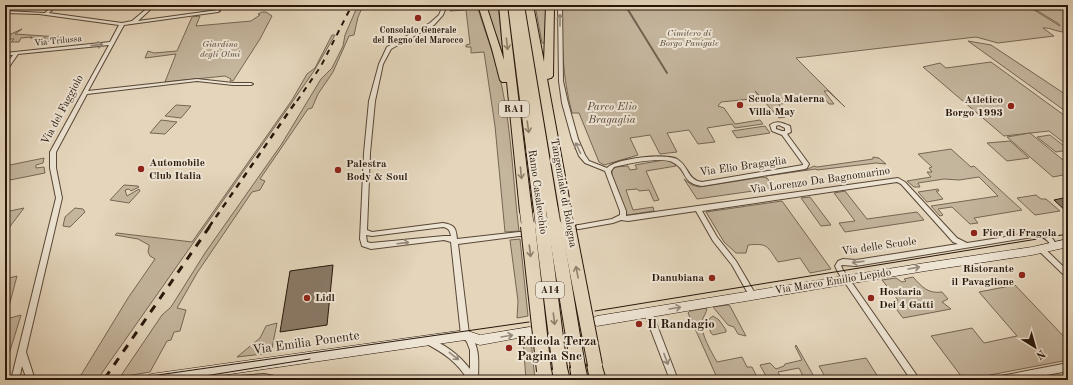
<svg xmlns="http://www.w3.org/2000/svg" width="1073" height="385" viewBox="0 0 1073 385" font-family="'Old Standard TT',serif">
<style>
.green{fill:#c4b59d;stroke:#766654}
.lines{fill:none;stroke-linecap:round;stroke-linejoin:round}
.stream{stroke:#726250;stroke-width:2}
.building{fill:#8a7966;stroke:#28160a}
.secondary-tunnel{stroke:#beaf98;stroke-width:10;stroke-dasharray:10 5.5;stroke-linecap:butt}
.minor-casing{stroke:#574636;stroke-width:2}
.secondary-casing{stroke:#28160a;stroke-width:1}
.motorway-casing{stroke:#28160a;stroke-width:2}
.minor{fill:#ede4d3;fill-rule:evenodd}
.secondary{fill:#ede4d3;fill-rule:evenodd}
.motorway{fill:#e4d5bb;fill-rule:evenodd}
.tram{stroke:#28160a;stroke-width:1}
.rail-far2{stroke:#28160a;stroke-width:2;stroke-dasharray:5.5 5.5;stroke-linecap:butt}
.rail-far1{stroke:#28160a;stroke-width:2.5;stroke-dasharray:6 6;stroke-linecap:butt}
.rail{stroke:#28160a;stroke-width:3;stroke-dasharray:8 8;stroke-linecap:butt}
.motorway-bridge-far1-casing{stroke:#28160a;stroke-width:13;stroke-linecap:butt}
.motorway-bridge-casing{stroke:#28160a;stroke-width:16;stroke-linecap:butt}
.motorway-bridge-far1{stroke:#e4d5bb;stroke-width:12}
.motorway-bridge{stroke:#e4d5bb;stroke-width:14}
.oneway{stroke:#948779}
.oneway2{stroke:#8f7f6b}
.poi-dot{fill:#8f2418;stroke:#ede4d3;stroke-width:1.5}
.labels{text-anchor:middle;dominant-baseline:central;stroke-width:4;stroke-linejoin:round;paint-order:stroke}
.far-poi-label{font-size:9px;font-weight:bold;fill:#28160a;stroke:#ede4d3}
.far-park-label{font-size:9px;font-style:italic;fill:#574636;stroke:#ede4d3}
.far-street-label{font-size:9px;fill:#28160a;stroke:#ede4d3}
.shield{fill:#ede4d3;stroke:#635446;stroke-width:1}
.shield-label{font-size:10px;font-weight:bold;fill:#28160a}
.poi-label{font-size:11px;font-weight:bold;fill:#28160a;stroke:#ede4d3;text-anchor:start}
.park-label{font-size:11px;font-style:italic;fill:#574636;stroke:#ede4d3}
.street-label{font-size:11px;fill:#28160a;stroke:#ede4d3}
.near-poi-label{font-size:13px;font-weight:bold;fill:#28160a;stroke:#ede4d3;text-anchor:start}
.near-street-label{font-size:13px;fill:#28160a;stroke:#ede4d3}
</style>
<rect width="100%" height="100%" fill="#e4d5bb"/>
<filter id="stains"><feTurbulence type="fractalNoise" baseFrequency=".005" numOctaves="4"/><feColorMatrix values="0 0 0 0 .2 0 0 0 0 .09 0 0 0 0 .02 0 0 0 .5 -.17"/></filter>
<radialGradient id="worn" r=".72"><stop offset=".6" stop-color="#630" stop-opacity="0"/><stop offset="1" stop-color="#630" stop-opacity=".3"/></radialGradient>
<!-- green -->
<g class="green">
<polygon points="358,5 376,5 363,6 358,17 354,35 349,36 333,72 318,94 312,108 308,109 260,179 265,181 260,190 252,192 197,273 177,308 186,310 180,331 174,332 171,340 167,341 150,372 120,377 162,315 171,307 205,253 281,145 321,79 332,68 343,46 345,35"/>
<path d="M451 5H477C485 33 496 59 502 87 512 135 513 183 519 231L505 232 495 126 484 52 471 53V47H466V45L470 44 466 10 450 11Z"/>
<polygon points="485,5 498,5 503,51 502,51"/>
<polygon points="535,5 547,5 545,43 542,43"/>
<path d="M562 5H1026L1060 26 1059 24 1028 5H1068V32C1058 33 1050 27 1043 28L1054 36 998 43 976 37 796 58 845 107 828 91H824L834 104H829L826 100 779 104 781 108 779 109 785 117 779 118 755 91 761 98 721 102 718 106 724 108 735 124 760 120 763 124 735 128 732 124 707 128 715 142 698 144 689 130 667 133 677 152 660 154 650 135 630 138 638 155 604 165 599 162 579 113H572C562 75 562 44 562 5Z"/>
<polygon points="262,12 266,12 272,16 260,39 233,81 230,81 231,79 225,76 165,82 176,54 145,58 148,51 154,53 177,51 192,17 200,16 196,26 251,21 260,15 258,14"/>
<polygon points="22,29 15,34 59,37 57,40 44,42 46,38 30,38 32,37 21,38 19,42 11,42 14,39 5,39 5,34 11,34"/>
<polygon points="332,35 335,35 314,71 97,380 78,380 128,298 155,259 150,256 148,252 149,247 149,245 138,239 115,235 117,233 192,242 292,100 307,74 315,68"/>
<polygon points="968,41 991,45 1068,96 1068,113"/>
<polygon points="991,62 1068,118 1068,146 1049,131 1004,136 923,67 940,63 946,68"/>
<polygon points="176,105 191,106 181,118 165,116"/>
<polygon points="161,120 177,122 165,134 150,133"/>
<polygon points="765,126 770,133 737,138 732,131"/>
<polygon points="1030,133 1068,164 1068,174 1053,177 1007,137"/>
<polygon points="1050,135 1068,149 1068,150 1056,152 1037,137"/>
<polygon points="1010,141 1029,158 1007,161 987,143"/>
<polygon points="951,149 971,167 974,166 1022,210 974,218 978,223 970,224 952,207 938,209 943,215 940,216 931,206 998,196 979,177 959,180 944,179 918,183 920,187 914,187 907,181 931,177 927,172 932,172 929,168 932,167 918,154"/>
<polygon points="873,157 879,158 886,164 876,163 817,170 816,169 766,176 808,169 814,166 817,167 873,159"/>
<polygon points="44,158 43,163 36,165 36,168 44,167 45,173 5,181 5,166"/>
<polygon points="664,160 672,161 676,166 646,171 659,200 654,201 649,190 639,191 637,189 626,190 633,210 653,207 654,211 627,215 612,175 612,170 616,167 628,166 630,170 637,169 635,165"/>
<polygon points="763,177 767,178 774,188 697,199 684,179 692,185 699,187"/>
<polygon points="124,185 138,186 139,187 131,191 129,189 125,190 127,196 139,189 140,191 129,203 110,200"/>
<polygon points="938,189 939,191 936,191 943,199 927,202 918,192"/>
<polygon points="845,191 867,219 917,212 924,220 845,232 839,223 855,221 834,193"/>
<polygon points="1036,195 1041,199 1046,199 1060,211 1035,215 1017,198"/>
<polygon points="810,197 831,225 821,226 801,198"/>
<path d="M782 201 831 269 810 273 800 258 778 262C767 246 768 243 748 245L746 253H736L724 242 706 212Z"/>
<polygon points="24,208 5,233 5,212"/>
<polygon points="75,208 83,209 85,212 70,227 63,226 65,217"/>
<polygon points="520,239 528,316 517,318 518,301 510,240"/>
<polygon points="17,276 9,306 5,307 5,279"/>
<path d="M896 278 902 282 906 281 904 279 913 277C922 287 928 294 942 292L948 299 942 302 951 309 903 318 891 302 898 300 882 280Z"/>
<polygon points="1015,285 1068,341 1068,360 964,380 931,336 972,328 984,343 1017,336 979,292"/>
<polygon points="728,305 730,306 746,336 738,334 734,327 728,325 713,307"/>
<path d="M707 308C707 313 702 317 702 323 701 335 711 351 717 362L742 357 747 367H752L758 379 718 380 688 313 690 311Z"/>
<polygon points="21,315 10,351 5,358 5,331 9,325 5,324 10,318"/>
<polygon points="713,316 719,320 726,330 726,332 713,335 711,333 708,325 709,319"/>
<polygon points="277,323 271,353 237,357 260,338 266,326"/>
<polygon points="531,340 535,380 520,380 526,379 523,341"/>
<polygon points="796,345 816,380 805,380 799,368 778,372 782,380 768,380 760,365 770,363 776,369 784,366 785,364 802,360 795,346"/>
<polygon points="866,358 880,380 827,380 819,366"/>
</g>
<g class="lines">
<!-- stream -->
<polyline class="stream" points="625,5 667,73"/>
</g>
<!-- building -->
<g class="building">
<polygon points="1068,197 1068,213 1054,200"/>
<polygon points="333,265 327,325 280,332 290,271"/>
</g>
<g class="lines">
<!-- secondary-tunnel -->
<polyline class="secondary-tunnel" points="535,331 592,322"/>
<defs>
<g id="minor">
<polygon points="53,5 57,5 49,13 122,23 132,21 151,5 155,5 138,21 218,10 220,11 218,12 124,25 88,91 197,79 233,83 251,83 253,84 251,85 233,85 197,81 87,94 56,152 56,168 62,198 26,352 35,380 27,380 22,366 19,380 11,380 56,198 50,168 50,152 109,45 18,54 7,70 5,70 5,66 13,55 5,55 5,53 110,42 119,25 39,14 5,13 5,11 45,13"/>
<path d="M443 5H447L443 15 434 25 391 49 383 64 375 101 370 153 367 230 372 232 443 223C455 225 456 228 457 239L519 232H521L522 234 521 236H519L458 244 469 334C481 347 478 363 478 380H468C457 362 444 353 425 343L424 341 425 339 428 338C445 344 459 355 470 369V350L467 342 461 335 451 242 444 240 371 249 362 246 360 239 364 153 369 101 379 64 387 47 430 23 439 15ZM443 227C449 228 450 231 451 236H444L371 243 367 242 366 235 372 236Z"/>
<path d="M558 5H562L563 81 568 103 578 139 585 155 589 161 607 168C616 158 665 153 677 159 689 166 687 180 702 182L803 165V164L782 135 772 131 770 125C777 120 782 123 790 126L791 132 787 134 809 164 807 168 805 169 702 186C681 183 688 171 674 163 664 156 631 163 618 166L614 167 611 171V173L626 211V216L898 178 905 182 957 238 967 243 1038 232C1047 233 1052 236 1056 244L1053 249H1049L1048 247 1050 244C1047 239 1043 237 1038 236L856 266 842 265 841 266 843 270 920 380H911L839 274 835 266 838 261 843 259 856 260 958 244 953 242 901 184 897 182 702 211 717 237 736 261 756 295 754 297 752 298 750 297 732 265 713 241 696 211 628 221 621 220 613 223 579 229H577L576 227 577 225H579L612 219 620 215V211L605 171 585 163 579 156 572 139 562 103 559 81ZM779 125 785 128V131H782L776 129V126Z"/>
<polygon points="1041,246 1043,247 1068,271 1068,278 1066,277 1039,251 1038,249 1039,247"/>
<polygon points="648,309 651,310 652,312 678,380 670,380 644,312 645,310"/>
<polygon points="1068,363 1068,371 1020,380 997,380 998,377 1001,376"/>
<polygon points="264,374 280,377 281,380 235,380 236,377 239,376"/>
</g>
<g id="secondary">
<polygon points="1068,239 1068,247 1032,255 925,271 597,326 593,324 592,321 593,318 597,316 925,263 1032,247"/>
<polygon points="530,327 534,329 536,332 534,335 480,345 465,340 189,380 145,380 147,376 151,374 465,330 480,335"/>
</g>
<g id="motorway">
<polygon points="478,5 486,5 504,60 499,5 507,5 532,212 530,215 526,217 522,215 520,212 507,82 502,82 500,80 492,49"/>
<polygon points="508,5 524,5 558,210 556,213 552,214 548,213 546,211 544,214 540,216 536,214 534,211"/>
<polygon points="525,5 533,5 544,62 546,5 554,5 553,76 551,78 547,79 571,209 569,212 565,213 561,212 559,209"/>
<polygon points="595,358 600,360 606,380 590,380 587,365 590,360"/>
<polygon points="578,360 584,362 588,380 572,380 570,367 572,362"/>
<polygon points="560,362 566,364 570,380 554,380 552,369 554,364"/>
</g>
</defs>
<!-- minor casing -->
<use href="#minor" class="minor-casing"/>
<!-- secondary casing -->
<use href="#secondary" class="secondary-casing"/>
<!-- motorway casing -->
<use href="#motorway" class="motorway-casing"/>
<!-- minor -->
<use href="#minor" class="minor"/>
<!-- secondary -->
<use href="#secondary" class="secondary"/>
<!-- motorway -->
<use href="#motorway" class="motorway"/>
<!-- tram -->
<g class="tram">
<polyline points="595,311 1068,234"/>
<polyline points="123,380 529,322"/>
<polyline points="180,380 310,359"/>
</g>
<!-- rail-far2 -->
<polyline class="rail-far2" points="297,101 321,66 352,5"/>
<!-- rail-far1 -->
<polyline class="rail-far1" points="209,227 297,100"/>
<!-- rail -->
<polyline class="rail" points="105,378 210,226"/>
<defs>
<g id="motorway-bridge-far1">
<polyline points="565,209 568,227"/>
<polyline points="552,210 555,227"/>
<polyline points="540,211 542,227"/>
<polyline points="526,212 528,227"/>
</g>
<g id="motorway-bridge">
<polyline points="528,226 544,371"/>
<polyline points="542,226 560,369"/>
<polyline points="555,226 578,367"/>
<polyline points="568,226 595,365"/>
</g>
</defs>
<!-- motorway-bridge-far1 casing -->
<use href="#motorway-bridge-far1" class="motorway-bridge-far1-casing"/>
<!-- motorway-bridge casing -->
<use href="#motorway-bridge" class="motorway-bridge-casing"/>
<!-- motorway-bridge-far1 -->
<use href="#motorway-bridge-far1" class="motorway-bridge-far1"/>
<!-- motorway-bridge -->
<use href="#motorway-bridge" class="motorway-bridge"/>
</g>
<!-- one-way arrows -->
<defs><path id="oneway-shaft" d="M-6 0H5M1.5-3L5.5 0L1.5 3" fill="none" stroke-width="1.6" stroke-linecap="round" stroke-linejoin="round"/></defs>
<g class="oneway">
<use href="#oneway-shaft" transform="translate(560 20) rotate(-90)"/>
<use href="#oneway-shaft" transform="translate(97 45) rotate(-6)"/>
<use href="#oneway-shaft" transform="translate(578 148) rotate(-115)"/>
<use href="#oneway-shaft" transform="translate(403 243) rotate(-7)"/>
<use href="#oneway-shaft" transform="translate(858 262) rotate(173)"/>
<use href="#oneway-shaft" transform="translate(914 268) rotate(-10)"/>
<use href="#oneway-shaft" transform="translate(675 308) rotate(-9)"/>
<use href="#oneway-shaft" transform="translate(507 336) rotate(-9)"/>
<use href="#oneway-shaft" transform="translate(454 356) rotate(38)"/>
<use href="#oneway-shaft" transform="translate(666 359) rotate(69)"/>
</g>
<g class="oneway2">
<use href="#oneway-shaft" transform="translate(507 44) rotate(84)"/>
<use href="#oneway-shaft" transform="translate(528 127) rotate(82)"/>
<use href="#oneway-shaft" transform="translate(521 173) rotate(84)"/>
<use href="#oneway-shaft" transform="translate(530 251) rotate(83)"/>
<use href="#oneway-shaft" transform="translate(577 272) rotate(-101)"/>
<use href="#oneway-shaft" transform="translate(554 319) rotate(83)"/>
</g>
<!-- markers -->
<g class="poi-dot">
<circle cx="418" cy="18" r="4"/>
<circle cx="740" cy="105" r="4"/>
<circle cx="1011" cy="106" r="4"/>
<circle cx="141" cy="169" r="4"/>
<circle cx="338" cy="170" r="4"/>
<circle cx="974" cy="233" r="4"/>
<circle cx="1022" cy="275" r="4"/>
<circle cx="712" cy="278" r="4"/>
<circle cx="307" cy="298" r="4"/>
<circle cx="871" cy="298" r="4"/>
<circle cx="639" cy="324" r="4"/>
<circle cx="509" cy="348" r="4"/>
</g>
<g class="labels">
<!-- far-poi labels -->
<g class="far-poi-label">
<text x="418" y="30">Consolato Generale<tspan x="418" dy="10">del Regno del Marocco</tspan></text>
</g>
<!-- far-park labels -->
<g class="far-park-label">
<text x="689" y="33">Cimitero di<tspan x="689" dy="10">Borgo Panigale</tspan></text>
<text x="220" y="44">Giardino<tspan x="220" dy="10">degli Olmi</tspan></text>
</g>
<!-- far-street labels -->
<g class="far-street-label">
<text transform="translate(58 41) rotate(-6)">Via Trilussa</text>
</g>
<!-- shield labels -->
<g class="shield">
<rect x="499" y="101" width="30" height="16" rx="3"/>
<rect x="536" y="282" width="28" height="16" rx="3"/>
</g>
<g class="shield-label">
<text x="514" y="109">RA1</text>
<text x="550" y="290">A14</text>
</g>
<!-- poi labels -->
<g class="poi-label">
<text x="748" y="99">Scuola Materna<tspan x="748" dy="13">Villa May</tspan></text>
<text x="1003" y="100" text-anchor="end">Atletico<tspan x="1003" dy="13">Borgo 1993</tspan></text>
<text x="149" y="163">Automobile<tspan x="149" dy="13">Club Italia</tspan></text>
<text x="346" y="164">Palestra<tspan x="346" dy="13">Body &amp; Soul</tspan></text>
<text x="982" y="233">Fior di Fragola</text>
<text x="1014" y="269" text-anchor="end">Ristorante<tspan x="1014" dy="13">il Pavaglione</tspan></text>
<text x="704" y="278" text-anchor="end">Danubiana</text>
<text x="879" y="292">Hostaria<tspan x="879" dy="13">Dei 4 Gatti</tspan></text>
<text x="315" y="298">Lidl</text>
</g>
<!-- park labels -->
<g class="park-label">
<text x="612" y="107">Parco Elio<tspan x="612" dy="13">Bragaglia</tspan></text>
</g>
<!-- street labels -->
<g class="street-label">
<text transform="translate(63 110) rotate(-62)">Via del Faggiolo</text>
<text transform="translate(743 167) rotate(-8)">Via Elio Bragaglia</text>
<text transform="translate(820 181) rotate(-8)">Via Lorenzo Da Bagnomarino</text>
<text transform="translate(537 192) rotate(82)">Ramo Casalecchio</text>
<text transform="translate(563 193) rotate(80)">Tangenziale di Bologna</text>
<text transform="translate(879 247) rotate(-8)">Via delle Scuole</text>
<text transform="translate(833 282) rotate(-9)">Via Marco Emilio Lepido</text>
</g>
<!-- near-poi labels -->
<g class="near-poi-label">
<text x="647" y="324">Il Randagio</text>
<text x="517" y="341">Edicola Terza<tspan x="517" dy="15">Pagina Snc</tspan></text>
</g>
<!-- near-street labels -->
<g class="near-street-label">
<text transform="translate(306 343) rotate(-8)">Via Emilia Ponente</text>
</g>
</g>
<!-- margin -->
<rect width="1073" height="385" fill="none" stroke="#e4d5bb" stroke-width="20"/>
<rect x="6" y="6" width="1061" height="373" fill="none" stroke="#28160a" stroke-width="2"/>
<rect x="10" y="10" width="1053" height="365" fill="none" stroke="#28160a"/>
<!-- north arrow -->
<g transform="translate(1035 347) rotate(143)" stroke="#ede4d3" stroke-width="3" paint-order="stroke">
<path d="M0-3L7 15L0 10L-7 15Z" fill="#28160a"/>
<text y="-6" font-size="11" font-weight="bold" text-anchor="middle" fill="#28160a">N</text>
</g>
<rect width="100%" height="100%" filter="url(#stains)"/>
<rect width="100%" height="100%" fill="url(#worn)"/>
</svg>
